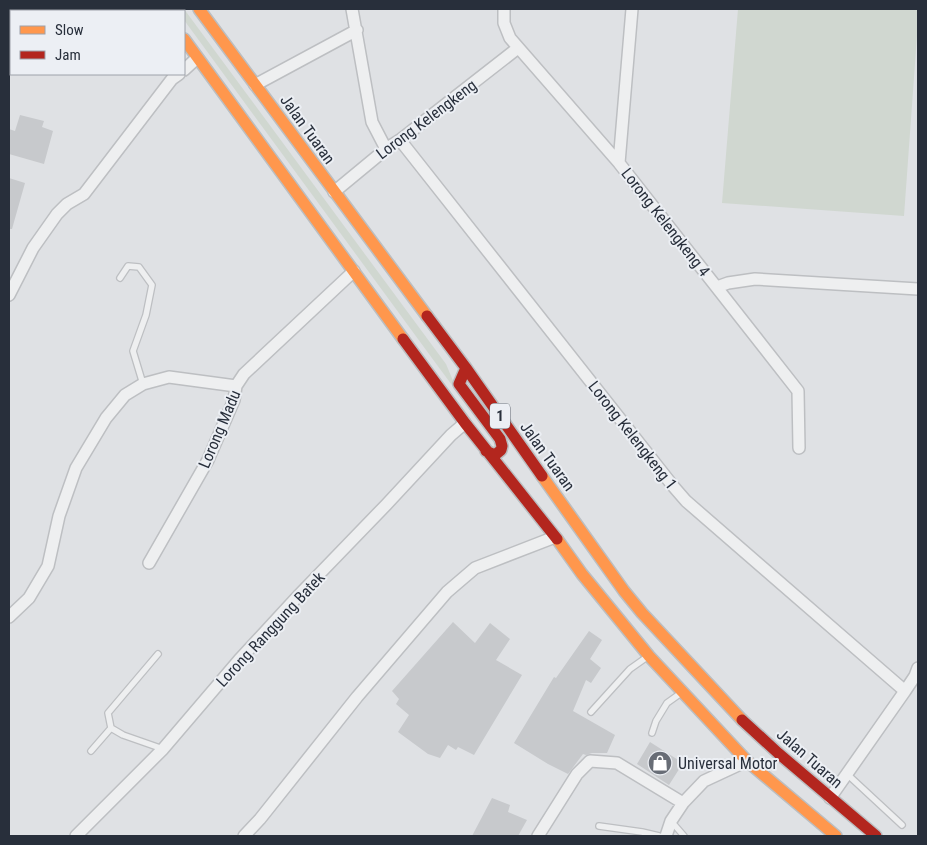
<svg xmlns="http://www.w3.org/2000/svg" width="927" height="845" font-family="'Roboto Condensed',sans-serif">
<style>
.green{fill:#d0d7d0}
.building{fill:#c7c9cc}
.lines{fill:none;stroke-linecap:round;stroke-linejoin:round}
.lane-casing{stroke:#bdbfc2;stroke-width:8}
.street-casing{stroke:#bdbfc2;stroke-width:14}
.slow-casing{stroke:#bbbec1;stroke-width:14}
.jam-casing{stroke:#bbbec1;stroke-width:14}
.lane{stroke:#eeeff0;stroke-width:5.5}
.street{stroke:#eeeff0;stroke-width:11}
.slow{stroke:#ff974d;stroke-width:11}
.jam{stroke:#b3261e;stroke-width:11}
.labels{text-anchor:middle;stroke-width:4;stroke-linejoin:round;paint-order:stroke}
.shield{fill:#eceff4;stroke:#636972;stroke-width:1}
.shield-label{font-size:15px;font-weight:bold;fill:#282f3b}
.street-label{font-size:16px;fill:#282f3b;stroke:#eceff4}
.poi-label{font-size:16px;fill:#282f3b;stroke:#eceff4;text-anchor:start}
</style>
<rect width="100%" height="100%" fill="#dfe1e4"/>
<path class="green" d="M176,9h8l262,355 8,19 38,56 -52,-70 -256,-349v-9h-6z
M738,9h180v13l-14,194 -182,-13z"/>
<path class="building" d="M20,115l24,6 -2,6 11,4 -9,33 -35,-10v-25l6,2z
M9,178l16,5 -13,46h-3z
M453,622l22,21 15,-20 20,16 -14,21 26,15 -48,80 -16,-8 -2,3 -8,-5 -8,13 -12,-4 -30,-22 11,-17 -13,-11 3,-5 -7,-8z
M589,631l13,9 -12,19 11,9 -10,15 -5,-3 -13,31 42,24 -8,18h-15l-6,2 -3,-1 -15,20 -20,-10 -34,-21 40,-66 2,1z
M650,742l33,21 -14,22 -32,-21z
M492,798l18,7 -2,7 19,8 -9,16h-46z"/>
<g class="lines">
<g class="lane-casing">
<path id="lane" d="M120,278l8,-12 11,1 13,18 -6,30 -13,36 10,33
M158,654l-50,59 3,15 12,7 40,14
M591,712l39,-43 17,-12
M652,733l4,-12 11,-18 14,-10
M91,751l20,-23
M847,774l55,51
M671,821l13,15
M599,826l43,6 17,4"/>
</g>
<g class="street-casing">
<path id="street" d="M352,9l20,113 14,27
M504,9v14l6,15 109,125 179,228 1,57
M184,70l13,-12
M255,85l102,-55
M400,140l273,346 13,15 219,190
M619,163l13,-154
M334,192l52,-43 14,-9 118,-92
M717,287l11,-4 27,-4 163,10
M9,295l24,-47 24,-34 10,-10 17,-10 88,-115 7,-5
M149,563l59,-103 26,-60 2,-14 8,-12 110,-103
M9,617l20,-19 19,-32 11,-50 17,-48 30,-50 19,-23 18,-11 26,-7 67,9
M830,798l75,-107 10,-15 3,-8
M76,836l87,-87 76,-89 60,-65 87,-90 65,-70 14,-12
M244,836l16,-17 97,-122 90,-105 28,-24 80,-31
M538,836l39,-62 13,-13 27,2 66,40
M666,836l5,-15 12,-18 21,-22 43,-20"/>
</g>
<g class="slow-casing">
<path id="slow" d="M161,9l2,2
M199,9l228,307
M184,39l219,300
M542,476l82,115 18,22 100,107
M557,539l25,35 67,82 98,105 89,75"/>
</g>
<g class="jam-casing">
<path id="jam" d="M427,316l39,52 76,108
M403,339l62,84 92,116
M466,368l-7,16 41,55 2,7 -1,4 -6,5 -9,-4
M742,720l36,33 98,83"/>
</g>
<use href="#lane" class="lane"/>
<use href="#street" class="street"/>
<use href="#slow" class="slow"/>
<use href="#jam" class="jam"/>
</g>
<defs>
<g id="shop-disc" transform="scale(1.25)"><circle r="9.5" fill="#686d76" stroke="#eceff4"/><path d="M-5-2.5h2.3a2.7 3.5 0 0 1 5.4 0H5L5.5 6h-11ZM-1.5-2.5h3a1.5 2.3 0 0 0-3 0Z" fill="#fff"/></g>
</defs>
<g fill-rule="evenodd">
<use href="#shop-disc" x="660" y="763"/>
</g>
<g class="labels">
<rect class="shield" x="490" y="403.5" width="20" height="25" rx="4"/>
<g class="shield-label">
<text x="500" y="421">1</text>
</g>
<g class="street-label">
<text transform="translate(426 119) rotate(-37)" y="6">Lorong Kelengkeng</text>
<text transform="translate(308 129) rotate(54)" y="6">Jalan Tuaran</text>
<text transform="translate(666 222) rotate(52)" y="6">Lorong Kelengkeng 4</text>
<text transform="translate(219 429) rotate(-67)" y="6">Lorong Madu</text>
<text transform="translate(633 435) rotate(52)" y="6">Lorong Kelengkeng 1</text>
<text transform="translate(548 456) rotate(54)" y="6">Jalan Tuaran</text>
<text transform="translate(270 629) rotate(-47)" y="6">Lorong Ranggung Batek</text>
<text transform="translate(810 758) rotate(41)" y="6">Jalan Tuaran</text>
</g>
<g class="poi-label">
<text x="678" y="769">Universal Motor</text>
</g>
</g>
<rect width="927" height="845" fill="none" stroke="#282f3b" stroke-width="20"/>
<rect x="10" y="10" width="175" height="65" fill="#eceff4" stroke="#9ea2aa"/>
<rect x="20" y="26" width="25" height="8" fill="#ff974d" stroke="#9ea2aa"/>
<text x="55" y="35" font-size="15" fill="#282f3b">Slow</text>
<rect x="20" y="51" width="25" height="8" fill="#b3261e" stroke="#9ea2aa"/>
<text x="55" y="60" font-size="15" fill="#282f3b">Jam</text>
</svg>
